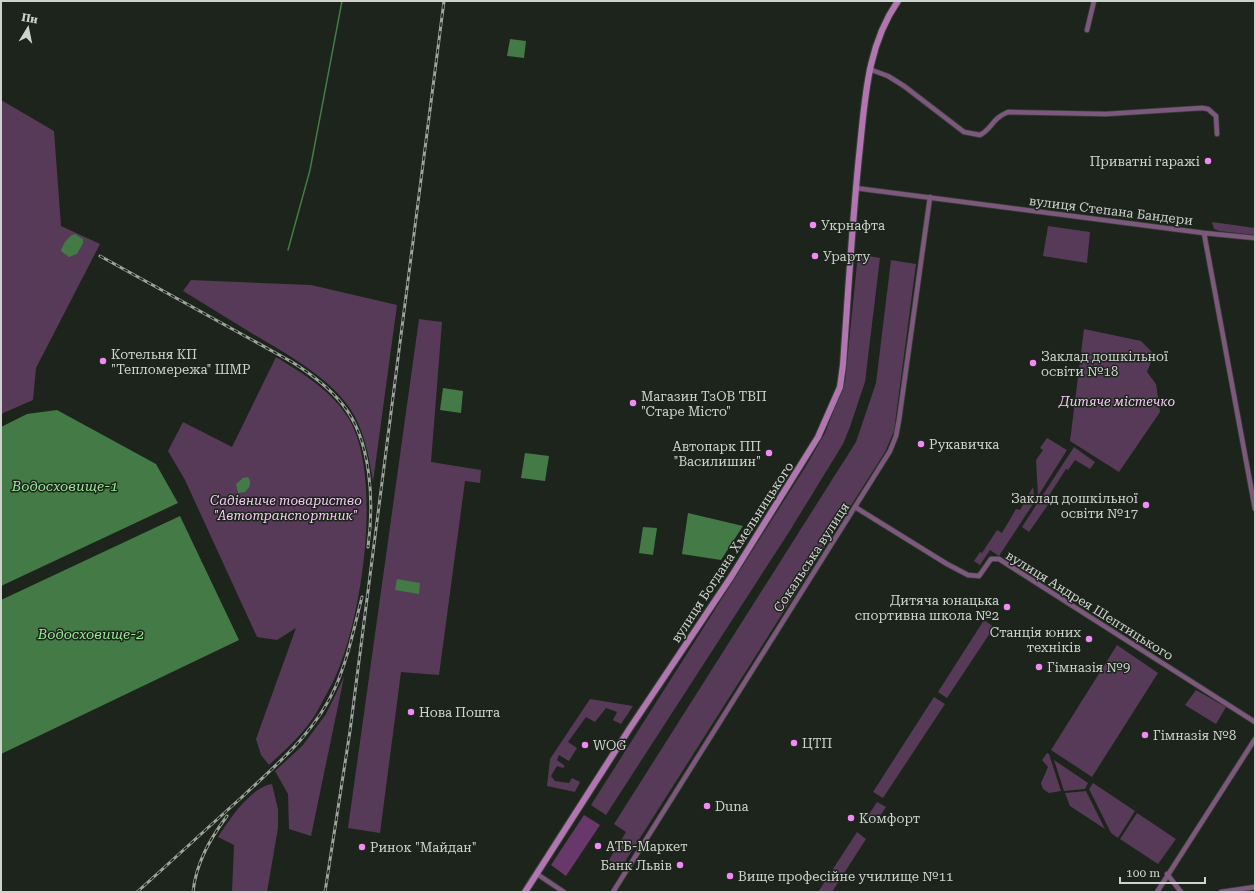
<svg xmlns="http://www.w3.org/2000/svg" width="1256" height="893" font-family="'Roboto Serif',serif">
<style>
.green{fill:#573a58}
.forest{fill:#69386a}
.water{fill:#447a45}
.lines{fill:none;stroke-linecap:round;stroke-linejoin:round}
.stream{stroke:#447a45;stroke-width:1.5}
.street-casing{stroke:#394038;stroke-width:6}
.secondary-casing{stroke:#394038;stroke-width:8}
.street{stroke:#7d587d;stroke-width:4.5}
.secondary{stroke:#b176b2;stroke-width:6}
.rail-casing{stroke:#9da39d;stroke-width:3}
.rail{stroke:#1d241c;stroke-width:1.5;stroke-dasharray:4.5;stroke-linecap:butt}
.poi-dot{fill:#f18af4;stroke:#1d241c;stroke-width:1.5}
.labels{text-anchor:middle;stroke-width:3;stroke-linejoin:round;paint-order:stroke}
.poi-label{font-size:13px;fill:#ced3ce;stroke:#1d241c;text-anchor:start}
.street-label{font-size:13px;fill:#ced3ce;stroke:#1d241c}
.park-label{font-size:13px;font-style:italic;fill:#f7caf7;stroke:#1d241c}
.water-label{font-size:14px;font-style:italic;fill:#9ae79a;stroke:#1d241c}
</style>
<rect width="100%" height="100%" fill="#1d241c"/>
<path class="green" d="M1,100l53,31 7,95 39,18 -64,124 -3,32 -32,14z
M1212,222l43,6v7l-36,-4 -5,-2z
M1048,226l42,6 -3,31 -44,-7z
M858,254l22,4 -15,124 -15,45 -7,17 -54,88 -183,283 -15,-10 215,-339 19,-33 20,-51z
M891,260l25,4 -22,167 -9,21 -264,416 -12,-8 17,-28 -12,-8 242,-382 20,-59z
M191,280l120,5 86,20 -24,177c-3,-20 -7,-41 -15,-59 -17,-40 -70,-68 -105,-89 -24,-15 -47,-29 -70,-43z
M419,319l23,3 -11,140 50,8 -1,13 -15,-2 -26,194 -38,-3 -21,161 -32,-5z
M1084,329l57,12 13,13 -7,18 9,12 4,28 -41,60 -49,-31z
M276,357c28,17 56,34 73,62 33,57 14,189 -10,249 -5,13 -13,27 -20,40 -12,23 -32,40 -50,57l-8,-10 -5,-16 40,-111 -19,12 -20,-3 -72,-157 -17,-29 15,-29 49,25z
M1047,438l20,12 -29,46 -2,-36 7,-10 -3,-2z
M1074,447l21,15 -5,7 -15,-9 -7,10 -2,-1 -18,28 4,2 -23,33 -7,-5z
M1033,487l2,14 -36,55 -9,-6 -10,15 -6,-4 6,-9 2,1 15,-23 5,3 14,-24 4,1z
M984,620l10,7 -47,71 -9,-6z
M1117,645l41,28 -66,104 -41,-27z
M344,677l-33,159 -22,-7 -1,-35 -13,-23 28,-26 23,-31z
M1196,690l30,17 -10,17 -31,-19z
M934,697l11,7 -62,94 -10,-6z
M590,699l43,7 -12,18 -8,-4 4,-8 -11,-4 -11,14 -9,-5 -18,25 9,6 -8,13 -10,-6 -2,5 8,6 -2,2 -6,-2 -6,10 4,5 14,2 3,-5 8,4 -5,10 -28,-6 3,-27z
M1047,753l2,1 12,37 -12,2 -6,-4 -2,-6 7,-16 -6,-7z
M1054,760l34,23 -3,6 -21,2z
M1093,783l42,28 -17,27 -7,-5 -22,-44z
M272,784l6,25v19l-11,64h-35l2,-47 -16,-8c11,-17 33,-50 54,-53z
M1086,791l19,38 -35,-23 -5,-13z
M877,802l9,5 -10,15 -9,-5z
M1137,813l39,26 -18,25 -38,-25z
M857,832l9,7 -34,53h-14z"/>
<path class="forest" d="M584,815l16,10 -34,51 -15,-11z"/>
<path class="water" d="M510,39l16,2 -2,17 -17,-2z
M75,234l8,5v4l-6,11 -8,3 -8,-6c2,-7 7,-15 14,-17z
M443,388l20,3 -2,22 -21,-3z
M57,410l99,54 22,39 -177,83v-159l26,-13z
M525,453l24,3 -4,25 -24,-3z
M248,477c4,6 2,10 -3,15l-7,1 -2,-9 7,-6z
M688,513l55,13 -22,34 -39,-6z
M180,516l59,124 -238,114v-154z
M643,527l14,1 -4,27 -14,-2z
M397,579l23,4 -1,11 -24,-4z"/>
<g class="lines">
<path class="stream" d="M288,250l22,-80 32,-169"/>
<g class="street-casing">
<path id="street" d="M1087,30l7,-29
M869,69l19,7 16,10 60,46 16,3c13,-7 11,-16 28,-23l98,2 96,-6 6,1 8,7 1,18
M855,188l349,45 51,276
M1204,233l51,5
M855,507l92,57 21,11 11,1 12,-17h8l256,163
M537,874l27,18
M1167,874l14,18
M613,892l277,-441 6,-15 3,-16 31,-223
M1157,892l98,-153
M1221,892l34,-5"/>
</g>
<g class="secondary-casing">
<path id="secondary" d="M525,892l105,-164 101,-151 87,-140 22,-50 3,-22c5,-70 9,-140 16,-209 6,-54 7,-109 39,-155"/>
</g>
<use href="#street" class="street"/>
<use href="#secondary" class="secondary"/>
<g class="rail-casing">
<path id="rail" d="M100,256l192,106c19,12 37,25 51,43 29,36 31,99 25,142
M137,892c35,-31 69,-63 104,-94 36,-34 73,-64 94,-110 13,-29 19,-60 27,-91
M193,892c3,-29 17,-53 34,-76
M325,892l25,-161 94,-730"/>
</g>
<use href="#rail" class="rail"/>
</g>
<g class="poi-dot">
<circle cx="1208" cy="161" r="4"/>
<circle cx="813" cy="225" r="4"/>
<circle cx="815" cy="256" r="4"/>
<circle cx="103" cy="361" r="4"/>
<circle cx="1033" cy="363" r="4"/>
<circle cx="633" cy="403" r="4"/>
<circle cx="921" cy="444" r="4"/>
<circle cx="769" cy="453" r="4"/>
<circle cx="1146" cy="505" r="4"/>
<circle cx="1007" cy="607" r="4"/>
<circle cx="1089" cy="639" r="4"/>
<circle cx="1039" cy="667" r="4"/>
<circle cx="411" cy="712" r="4"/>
<circle cx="1145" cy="735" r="4"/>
<circle cx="794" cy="743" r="4"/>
<circle cx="585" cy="745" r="4"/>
<circle cx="707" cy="806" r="4"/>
<circle cx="851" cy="818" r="4"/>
<circle cx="598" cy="846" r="4"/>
<circle cx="362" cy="847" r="4"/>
<circle cx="680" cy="865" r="4"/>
<circle cx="730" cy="876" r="4"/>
</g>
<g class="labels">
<g class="poi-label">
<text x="1200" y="166" text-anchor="end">Приватні гаражі</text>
<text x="821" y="230">Укрнафта</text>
<text x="823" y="261">Урарту</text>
<text x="111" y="359">Котельня КП<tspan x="111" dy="15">"Тепломережа" ШМР</tspan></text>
<text x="1041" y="361">Заклад дошкільної<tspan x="1041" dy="15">освіти №18</tspan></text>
<text x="641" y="401">Магазин ТзОВ ТВП<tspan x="641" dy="15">"Старе Місто"</tspan></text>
<text x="929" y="449">Рукавичка</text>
<text x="761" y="451" text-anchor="end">Автопарк ПП<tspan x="761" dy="15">"Василишин"</tspan></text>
<text x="1138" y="503" text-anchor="end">Заклад дошкільної<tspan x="1138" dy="15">освіти №17</tspan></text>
<text x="999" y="605" text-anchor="end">Дитяча юнацька<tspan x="999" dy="15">спортивна школа №2</tspan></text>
<text x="1081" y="637" text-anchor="end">Станція юних<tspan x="1081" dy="15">техніків</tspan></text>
<text x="1047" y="672">Гімназія №9</text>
<text x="419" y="717">Нова Пошта</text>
<text x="1153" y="740">Гімназія №8</text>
<text x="802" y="748">ЦТП</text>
<text x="593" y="750">WOG</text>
<text x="715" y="811">Duna</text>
<text x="859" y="823">Комфорт</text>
<text x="606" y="851">АТБ-Маркет</text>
<text x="370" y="852">Ринок "Майдан"</text>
<text x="672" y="870" text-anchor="end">Банк Львів</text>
<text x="738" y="881">Вище професійне училище №11</text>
</g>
<g class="street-label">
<text transform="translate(1111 210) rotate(7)" y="5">вулиця Степана Бандери</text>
<text transform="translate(732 552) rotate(-57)" y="5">вулиця Богдана Хмельницького</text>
<text transform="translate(811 557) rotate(-57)" y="5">Сокальська вулиця</text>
<text transform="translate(1090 605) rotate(32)" y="5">вулиця Андрея Шептицького</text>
</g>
<g class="park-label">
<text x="1117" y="406">Дитяче містечко</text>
<text x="286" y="505">Садівниче товариство<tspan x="286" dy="15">"Автотранспортник"</tspan></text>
</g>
<g class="water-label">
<text x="65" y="491">Водосховище-1</text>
<text x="91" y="639">Водосховище-2</text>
</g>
</g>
<rect width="1256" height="893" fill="none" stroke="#ced3ce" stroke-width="4"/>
<g transform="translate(28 28) rotate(10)" stroke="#1d241c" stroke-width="3" paint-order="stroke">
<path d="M0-3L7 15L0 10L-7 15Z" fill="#ced3ce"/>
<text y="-6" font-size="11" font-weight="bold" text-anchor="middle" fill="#ced3ce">Пн</text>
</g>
<path d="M1120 877v6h85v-6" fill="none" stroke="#ced3ce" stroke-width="2"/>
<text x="1126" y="877" font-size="12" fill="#ced3ce" stroke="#1d241c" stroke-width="3" paint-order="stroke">100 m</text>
</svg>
